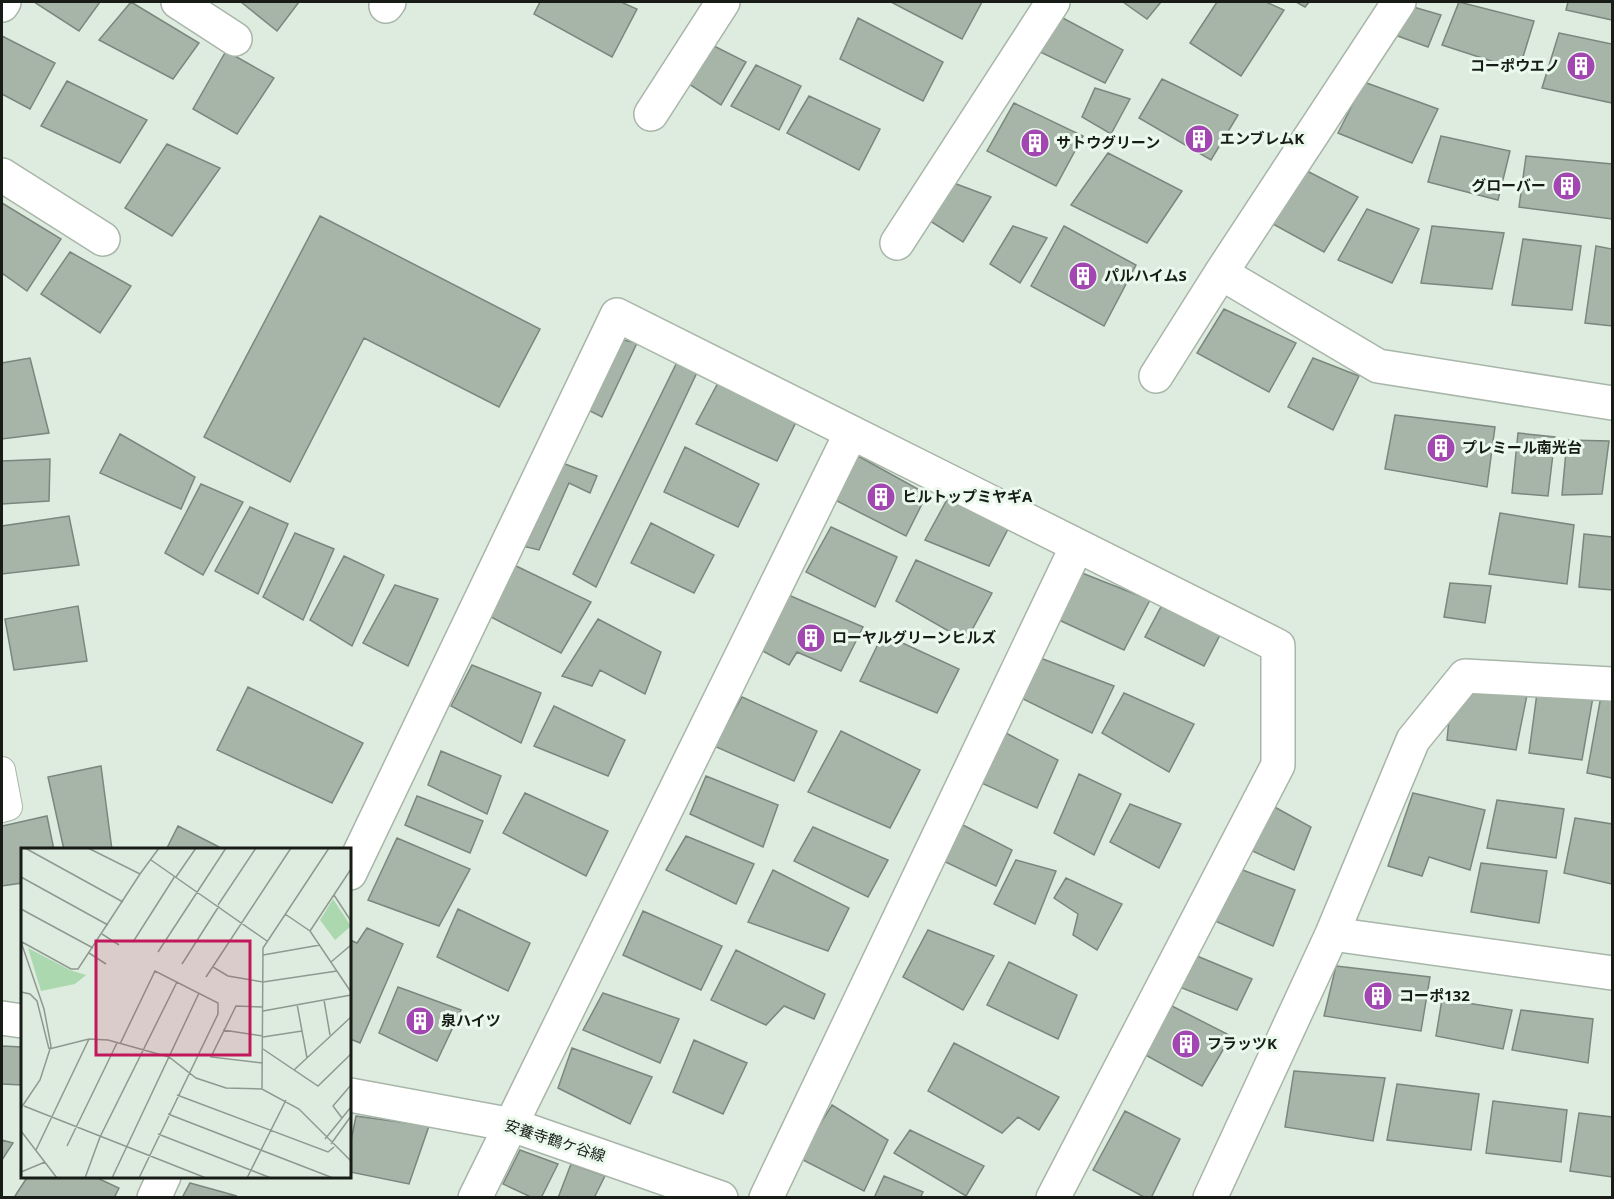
<svg xmlns="http://www.w3.org/2000/svg" width="1614" height="1199" font-family="'Open Sans','Noto Sans JP',sans-serif">
<style>
.building{fill:#a7b4a8;stroke:#7b877c;stroke-width:1.5}
.lines{fill:none;stroke-linecap:round;stroke-linejoin:round}
.service-casing{stroke:#a8b5a9;stroke-width:28}
.minor-casing{stroke:#a8b5a9;stroke-width:36}
.service{stroke:#fff;stroke-width:26}
.minor{stroke:#fff;stroke-width:33}
.labels{text-anchor:middle;stroke-width:6;stroke-linejoin:round;paint-order:stroke}
.poi-label{font-size:15px;font-weight:bold;fill:#171c17;stroke:#ebf9ec;text-anchor:start}
.street-label{font-size:15px;fill:#171c17;stroke:#ebf9ec}
.inset-road{fill:none;stroke:#8e998f;stroke-width:1.5}
.view{fill:#c2185b;fill-opacity:0.15;stroke:#c2185b;stroke-width:3}
.inset-edge{fill:none;stroke:#171c17;stroke-width:3}
</style>
<rect width="100%" height="100%" fill="#deecdf"/>
<path class="building" d="M34,2h66l-21,29z
M131,2l68,41 -26,36 -74,-39z
M241,2h58l-22,29z
M540,2h81l16,7 -25,48 -78,-43z
M891,2h91l-20,37z
M1123,2h38l-14,17z
M1217,2h49l18,8 -43,66 -51,-33z
M1296,2h13l-4,5z
M1459,2l75,19 -15,49 -77,-25z
M1568,2h44v18l-46,-10z
M1410,6l31,9 -13,32 -33,-12z
M1059,16l64,34 -18,33 -69,-33z
M858,18l85,44 -20,39 -83,-42z
M1559,33l53,11v59l-70,-15z
M2,36l53,27 -25,46 -28,-15z
M708,43l38,19 -25,43 -38,-25z
M226,51l48,27 -37,56 -44,-25z
M756,65l45,21 -22,44 -48,-24z
M1162,79l76,36 -27,45 -72,-42z
M67,81l80,39 -27,43 -79,-37z
M1364,82l74,27 -26,54 -74,-30z
M1095,88l35,11 -19,35 -29,-17z
M809,96l71,33 -21,41 -72,-37z
M1014,103l69,33 -27,50 -69,-35z
M1441,136l69,15 -12,49 -70,-18z
M167,144l53,24 -48,68 -47,-28z
M1108,153l74,38 -35,52 -76,-38z
M1526,156l86,8v55l-93,-12z
M1307,171l51,26 -34,55 -53,-29z
M951,182l40,15 -28,45 -36,-23z
M2,203l59,36 -34,52 -25,-18z
M1367,209l52,20 -27,54 -54,-23z
M320,216l220,113 -41,78 -135,-69 -74,144 -86,-45z
M1013,226l34,12 -27,45 -30,-19z
M1064,226l72,39 -32,61 -73,-40z
M1432,226l72,7 -12,56 -71,-6z
M1523,239l58,7 -9,64 -60,-5z
M1596,246l16,3v77l-27,-3z
M70,252l61,34 -31,47 -59,-39z
M1224,309l72,34 -27,49 -72,-39z
M614,338l23,5 -35,74 -20,-10z
M680,356l20,10 -104,221 -23,-13z
M30,358l19,75 -47,6v-76z
M1313,358l46,18 -26,54 -45,-23z
M718,383l79,37 -20,41 -81,-37z
M1395,415l100,12 -8,60 -102,-18z
M1518,433l37,4 -7,59 -36,-3z
M120,434l75,43 -14,32 -81,-36z
M1567,440l42,1 -7,53 -40,1z
M685,447l74,37 -21,43 -74,-35z
M858,456l69,38 -21,42 -71,-36z
M50,459l-1,42 -47,3v-43z
M557,461l40,15 -7,17 -21,-10 -30,67 -21,-5z
M201,484l42,18 -40,73 -38,-22z
M949,496l59,33 -19,37 -64,-26z
M250,507l38,17 -30,70 -43,-23z
M1500,513l74,12 -7,59 -78,-10z
M69,516l10,49 -77,9v-48z
M651,523l63,32 -20,38 -63,-30z
M831,527l66,30 -22,50 -69,-35z
M295,533l39,16 -31,71 -40,-23z
M1584,534l28,3v53l-33,-3z
M344,556l40,19 -32,71 -42,-26z
M916,560l76,33 -26,48 -70,-40z
M514,565l77,37 -30,51 -72,-37z
M1077,571l73,29 -26,50 -65,-30z
M1450,583l41,3 -6,37 -41,-6z
M395,585l43,14 -30,67 -45,-23z
M786,594l77,33 -22,44 -44,-19 -8,13 -30,-16z
M1163,603l59,28 -18,35 -59,-29z
M78,606l9,55 -73,9 -9,-51z
M598,619l63,33 -16,42 -45,-24 -8,16 -30,-10z
M883,634l76,35 -22,44 -77,-32z
M1035,656l79,30 -22,47 -75,-37z
M472,665l69,28 -20,50 -70,-37z
M248,687l115,56 -31,60 -115,-53z
M1124,693l70,31 -25,48 -67,-39z
M1468,693l59,2 -11,55 -69,-10 2,-21z
M1537,693l56,4 -11,63 -53,-7z
M1601,696l11,1v81l-25,-5z
M742,697l75,34 -23,50 -80,-35z
M554,706l71,34 -17,36 -74,-30z
M841,731l79,39 -30,58 -82,-36z
M1002,731l56,29 -21,48 -60,-27z
M441,751l60,25 -14,38 -59,-29z
M101,766l11,84h-48l-16,-73z
M1079,774l42,20 -27,61 -40,-22z
M706,776l72,29 -15,42 -73,-33z
M525,793l83,38 -22,45 -83,-43z
M1413,793l72,17 -15,60 -41,-13 -7,19 -34,-10z
M417,796l66,25 -13,32 -65,-28z
M1497,800l67,9 -8,49 -69,-10z
M1130,804l51,20 -22,44 -49,-26z
M1271,805l40,22 -17,43 -46,-21z
M47,816l7,34h-32v33l-20,3v-60z
M1575,818l37,6v60l-48,-11z
M959,823l53,27 -16,36 -59,-28z
M178,826l47,24h-59z
M813,827l75,33 -20,37 -74,-36z
M686,836l68,28 -18,40 -70,-34z
M397,838l73,31 -31,57 -71,-26z
M1016,860l40,11 -21,53 -41,-20z
M1481,863l66,8 -8,52 -68,-11z
M1235,867l60,23 -22,56 -65,-28z
M773,870l76,38 -21,43 -80,-29z
M1066,878l56,26 -25,46 -24,-15 5,-21 -24,-16z
M458,909l72,34 -22,48 -71,-34z
M643,911l79,35 -21,44 -78,-35z
M367,928l36,16 -43,99 -10,-4v-99l7,3z
M928,930l66,26 -31,54 -60,-33z
M736,950l89,44 -11,25 -30,-13 -18,19 -55,-25z
M1197,956l55,23 -15,31 -60,-24z
M1009,962l68,33 -19,44 -71,-34z
M1336,966l94,11 -9,54 -97,-15z
M398,987l63,23 -24,51 -58,-28z
M603,993l76,26 -19,44 -77,-33z
M1442,999l70,11 -9,39 -67,-13z
M1168,1004l63,32 -29,50 -62,-34z
M1521,1010l72,9 -5,44 -76,-13z
M694,1040l53,23 -24,51 -50,-22z
M954,1043l105,54 -20,33 -21,-13 -16,16 -74,-42z
M2,1046l20,1v38l-20,-1z
M572,1048l80,29 -22,47 -72,-36z
M1294,1071l91,7 -12,63 -88,-14z
M1397,1084l82,10 -8,56 -84,-10z
M1493,1101l74,9 -6,52 -75,-9z
M832,1105l56,35 -24,51 -65,-33z
M1125,1111l55,28 -29,59h-5l-53,-28z
M1579,1113l33,4v60l-42,-6z
M356,1116l73,10 -20,58 -59,-12v-26z
M910,1130l74,36 -18,30 -72,-43z
M2,1140l11,3 -11,17z
M520,1150l38,14 -17,34h-8l-30,-14z
M571,1164l34,12 -11,22h-36z
M28,1176h65l26,12 -5,10h-95l-4,-2z
M884,1176l39,16 -3,6h-46z
M190,1183l47,13 -55,2z"/>
<g class="lines">
<g class="service-casing">
<path id="service" d="M2,770l7,37 -7,2"/>
</g>
<g class="minor-casing">
<path id="minor" d="M178,2l57,37
M2,5l2,-3
M386,6l3,-4
M651,114l72,-112
M2,175l101,64
M897,243l156,-241
M1221,273l157,93 234,37
M1156,376l65,-103 178,-271
M350,873l267,-558 661,331v119l-225,433
M1332,934l280,39
M2,1018l20,3
M350,1095l162,30 209,73
M154,1198l10,-22
M475,1198l376,-765
M766,1198l311,-652
M1210,1198l122,-264 81,-194 52,-64 147,8"/>
</g>
<use href="#service" class="service"/>
<use href="#minor" class="minor"/>
</g>
<defs>
<g id="building-disc" transform="scale(1.5)"><circle r="9.5" fill="#a247b1" stroke="#ebf9ec"/><path d="M-4-6H4V6H1V3H-1V6H-4ZM-2.5-4.3h1.7v1.8h-1.7ZM.8-4.3h1.7v1.8H.8ZM-2.5-1h1.7V.8h-1.7ZM.8-1h1.7V.8H.8Z" fill="#fff"/></g>
</defs>
<g fill-rule="evenodd">
<use href="#building-disc" x="1581" y="66"/>
<use href="#building-disc" x="1199" y="139"/>
<use href="#building-disc" x="1035" y="143"/>
<use href="#building-disc" x="1567" y="186"/>
<use href="#building-disc" x="1083" y="276"/>
<use href="#building-disc" x="1441" y="448"/>
<use href="#building-disc" x="881" y="497"/>
<use href="#building-disc" x="811" y="638"/>
<use href="#building-disc" x="1378" y="996"/>
<use href="#building-disc" x="420" y="1021"/>
<use href="#building-disc" x="1186" y="1044"/>
</g>
<g class="labels">
<g class="poi-label">
<text x="1560" y="71" text-anchor="end">コーポウエノ</text>
<text x="1220" y="144">エンブレムK</text>
<text x="1056" y="148">サトウグリーン</text>
<text x="1546" y="191" text-anchor="end">グローバー</text>
<text x="1104" y="281">パルハイムS</text>
<text x="1462" y="453">プレミール南光台</text>
<text x="902" y="502">ヒルトップミヤギA</text>
<text x="832" y="643">ローヤルグリーンヒルズ</text>
<text x="1399" y="1001">コーポ132</text>
<text x="441" y="1026">泉ハイツ</text>
<text x="1207" y="1049">フラッツK</text>
</g>
<g class="street-label">
<text transform="translate(555 1141) rotate(18)" y="5">安養寺鶴ケ谷線</text>
</g>
</g>
<g transform="translate(21 848)">
<rect width="330" height="330" fill="#deecdf"/>
<path d="M312,51l18,27 -16,14 -15,-20zM7,100l42,22 16,5 -11,9 -34,7z" fill="#abd8ae"/>
<path class="inset-road" d="M4,0l98,54M67,0l52,26 19,-26M130,12l116,81M0,29l87,48M155,29l20,-29M313,47l17,26M197,57l38,-57M0,61l72,39M264,66l25,17 41,61M289,83l41,-62M81,86l17,11M0,94l23,67 7,37 -11,34 -19,28M1,94l49,27h7l62,-95M112,94l42,-66M137,104l68,-104M68,105l17,11M242,107l57,-10M310,114l20,-17M161,116l37,-58M192,119l15,9 35,6 74,-11M185,129l85,-129M0,144l9,2 7,7 12,48M303,152l6,35M276,156l10,54M242,163l88,-16M202,182l40,6M242,189l39,-6M99,196l35,-73 63,32v11l-79,164M28,201l40,-10 19,1 61,17 27,21 30,10 36,1 37,20 52,52M242,201l55,37 33,-32M241,215l-51,-6 25,-51 27,1M273,222l57,-53M241,241l1,-141 66,-100M156,247l151,57 6,-5M3,258l182,72M147,266l165,64M321,270l-9,-12 18,-21M0,283l36,47M137,286l113,44M304,291l26,-32M310,296l20,-28M46,298l50,-103M15,302l53,-111M0,324l24,-10M64,330l15,-41 77,-155M91,330l87,-185M226,330l39,-78"/>
<path class="view" d="M75,93h154v114h-154z"/>
<rect width="330" height="330" class="inset-edge"/>
</g>
<rect width="1614" height="1199" fill="none" stroke="#171c17" stroke-width="6"/>
</svg>
